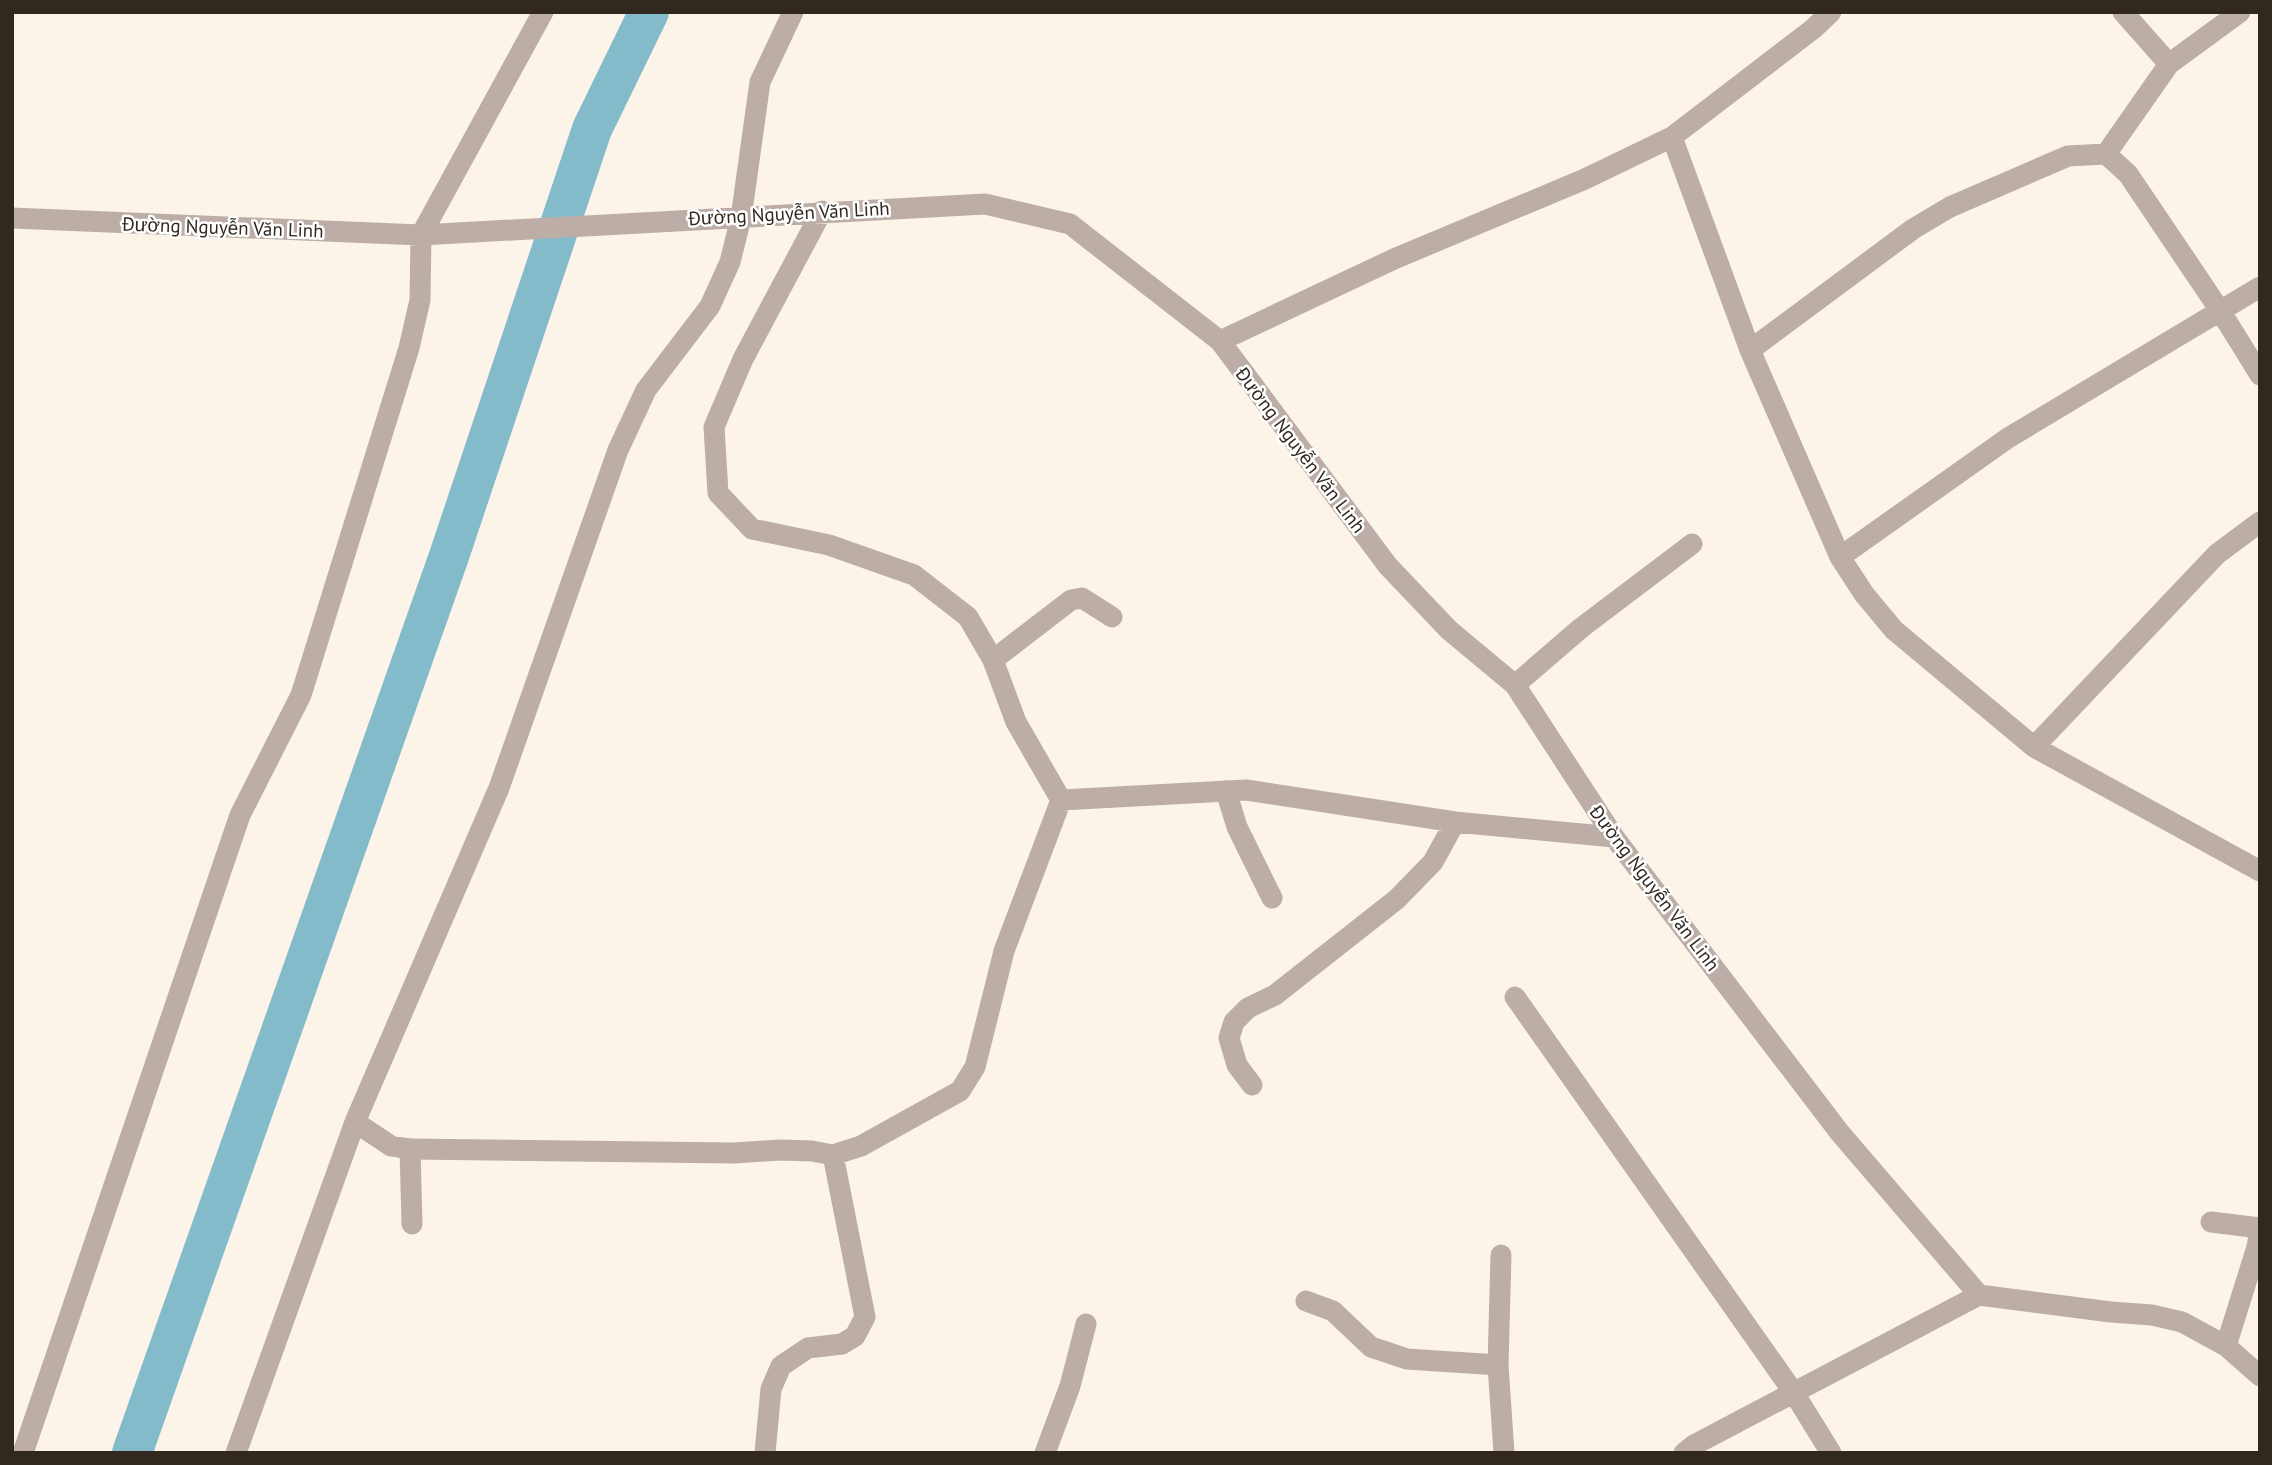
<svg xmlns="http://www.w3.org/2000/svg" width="2272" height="1465" font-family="'PT Sans',sans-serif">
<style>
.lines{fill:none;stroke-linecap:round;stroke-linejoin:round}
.canal{stroke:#83bbca;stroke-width:40}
.lane{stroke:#bcaea7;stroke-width:21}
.street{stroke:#bcaea7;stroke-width:21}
.labels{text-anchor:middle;stroke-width:5;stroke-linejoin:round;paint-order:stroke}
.street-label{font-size:19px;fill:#31291f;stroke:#fff}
</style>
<rect width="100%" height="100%" fill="#fcf4e9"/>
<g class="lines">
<path class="canal" d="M132,1453l317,-897 143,-427 57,-117"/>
<path class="lane" d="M2123,12l46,52
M993,660l78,-60 11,-2 30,19
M1515,685l66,-57 111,-84
M1226,791l11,36 35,71
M410,1149l2,75
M2211,1222l49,6
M1306,1301l27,10 38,36 36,12 91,6
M1045,1453l25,-67 16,-62"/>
<path class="street" d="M1672,137l78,213 90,207 24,37 30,36 140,117 226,124
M2106,154l63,-90 71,-52
M12,218l409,17 564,-31 85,20 150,117 168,225 61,64 66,55 99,152 226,296 139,162 132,17 41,3 30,7 44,24 34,30
M1220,341l174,-82 191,-80 87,-42 141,-108 18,-17
M1750,350l163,-121 37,-22 118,-51 38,-2 22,20 93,138 39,63
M1840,557l168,-119 252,-151
M2034,747l183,-193 43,-32
M1061,800l185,-10 209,32 159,15
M1515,997l279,396 37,60
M1252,1085l-15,-20 -8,-27 5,-16 14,-14 27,-13 122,-96 36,-37 22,-40
M355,1122l36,24 19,3 324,4 47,-3 31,1 21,4 28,-9 99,-55 15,-24 29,-116 57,-151 -45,-78 -23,-62 -25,-43 -54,-42 -85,-30 -77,-16 -34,-36 -4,-66 29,-68 79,-148
M1501,1255l-3,110 6,88
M2226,1346l31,-99 3,-18
M23,1453l217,-638 61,-120 108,-347 11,-48 1,-65 122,-223
M236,1453l119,-331 144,-334 119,-338 28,-60 64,-84 20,-44 11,-44 19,-136 33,-70
M765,1453l6,-64 10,-23 27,-18 34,-4 13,-8 10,-19 -32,-162
M1684,1453l10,-8 285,-150"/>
</g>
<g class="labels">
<g class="street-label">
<text transform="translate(789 213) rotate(-3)" y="7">Đường Nguyễn Văn Linh</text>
<text transform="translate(223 227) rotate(2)" y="7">Đường Nguyễn Văn Linh</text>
<text transform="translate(1301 450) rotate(53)" y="7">Đường Nguyễn Văn Linh</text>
<text transform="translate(1655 888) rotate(53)" y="7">Đường Nguyễn Văn Linh</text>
</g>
</g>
<rect width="2272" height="1465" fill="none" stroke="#31291f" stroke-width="28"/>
</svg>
